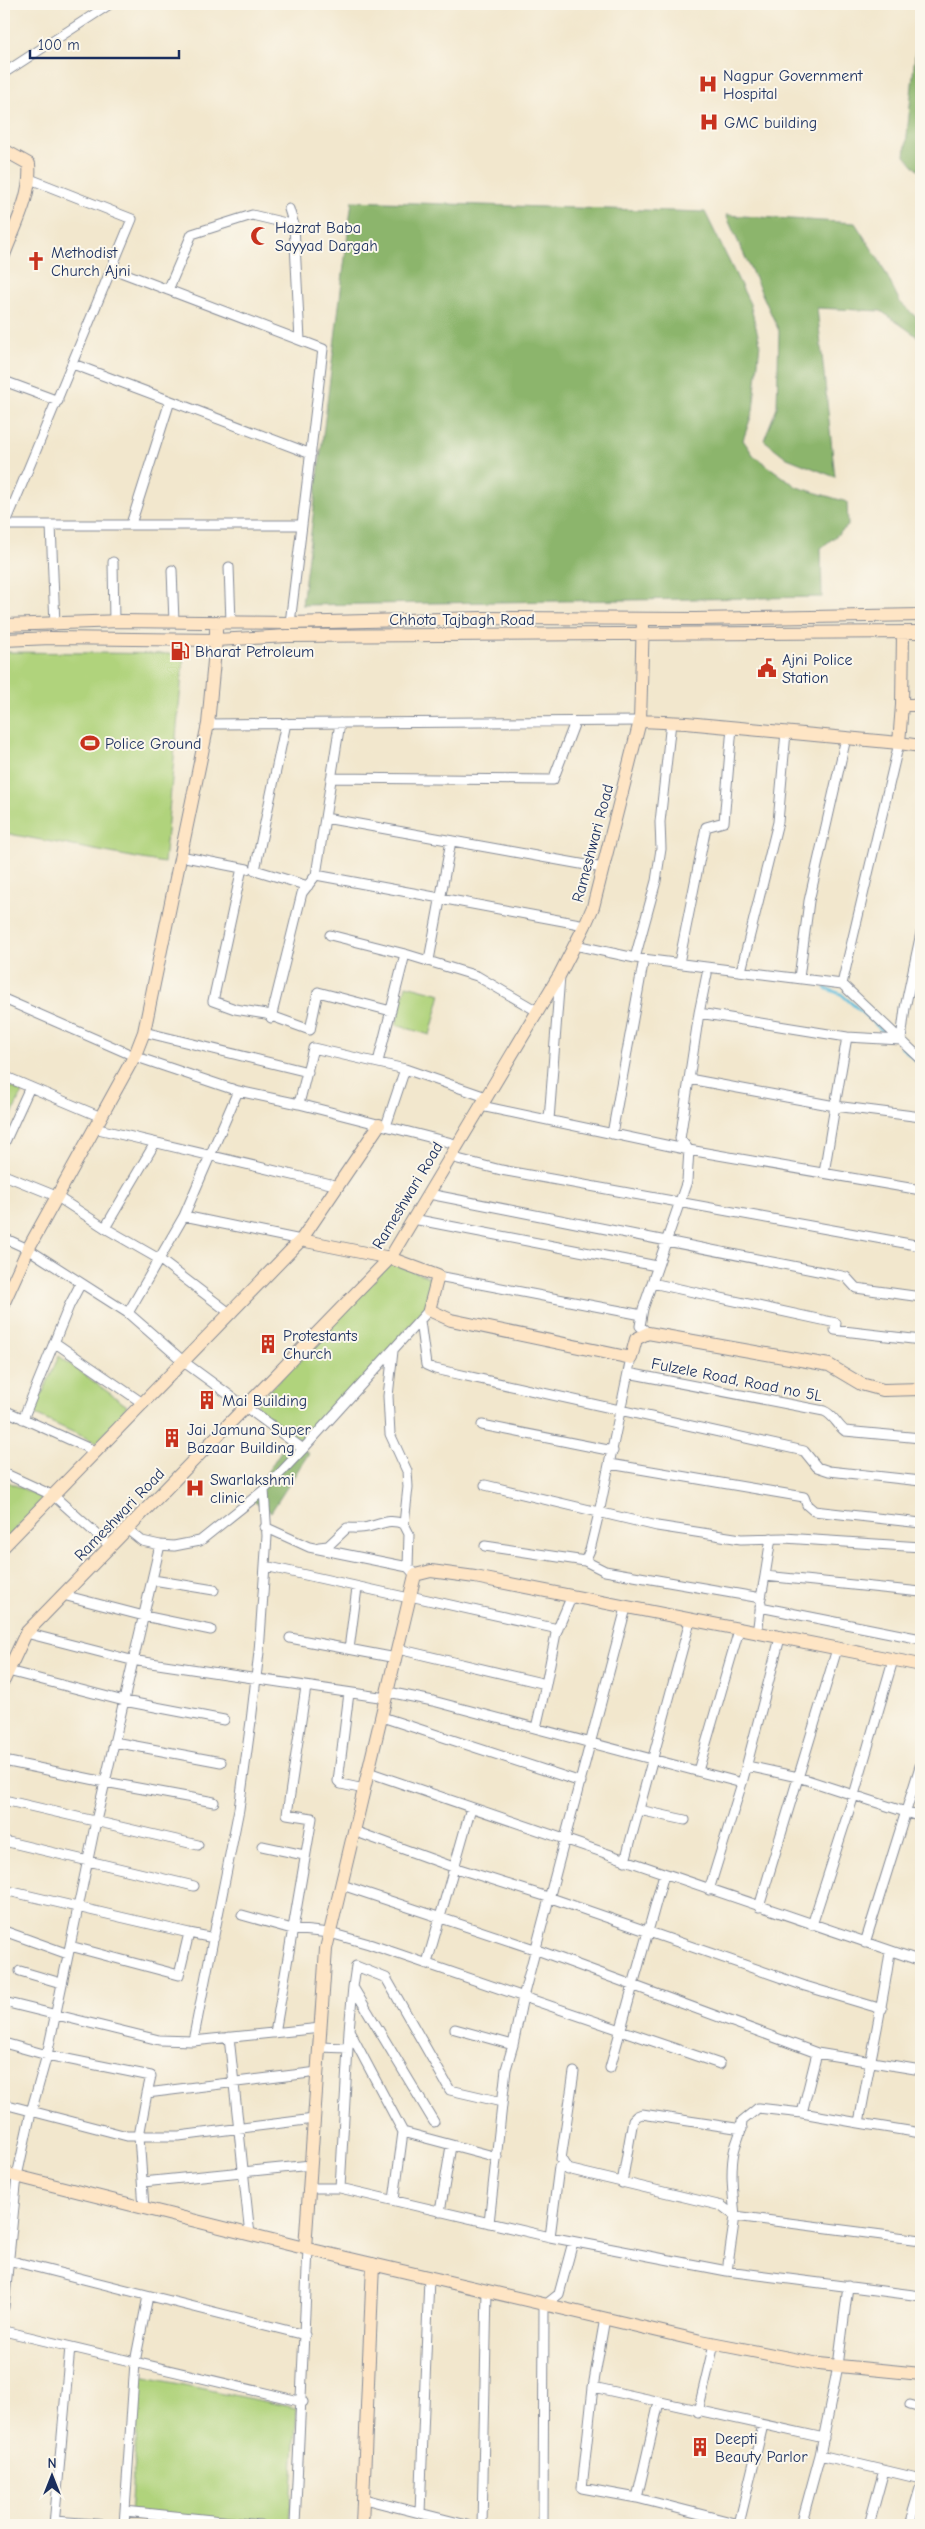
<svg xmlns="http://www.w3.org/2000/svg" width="925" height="2529" font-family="'Comic Neue',sans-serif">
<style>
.green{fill:#b0d37c;stroke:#66816d}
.forest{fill:#8cb56c;stroke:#547265}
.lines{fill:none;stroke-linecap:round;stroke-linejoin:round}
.stream{stroke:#5fbddd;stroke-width:3}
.street-casing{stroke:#868b96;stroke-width:11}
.secondary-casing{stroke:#868b96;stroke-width:14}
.street{stroke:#fff;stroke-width:9}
.secondary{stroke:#fee5c5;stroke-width:12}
.labels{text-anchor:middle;stroke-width:4;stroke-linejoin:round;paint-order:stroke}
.poi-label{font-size:16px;fill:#1b2f5e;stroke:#fbf7ec;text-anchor:start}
.street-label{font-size:16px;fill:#1b2f5e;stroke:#fbf7ec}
</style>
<rect width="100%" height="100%" fill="#fbf7ec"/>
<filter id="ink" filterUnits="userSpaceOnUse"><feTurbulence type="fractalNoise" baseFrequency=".02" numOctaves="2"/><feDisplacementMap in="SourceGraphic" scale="10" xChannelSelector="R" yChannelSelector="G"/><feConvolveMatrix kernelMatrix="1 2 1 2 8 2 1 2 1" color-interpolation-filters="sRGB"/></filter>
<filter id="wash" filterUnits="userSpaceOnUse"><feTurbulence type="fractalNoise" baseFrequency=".0096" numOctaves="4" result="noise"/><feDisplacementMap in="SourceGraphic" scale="20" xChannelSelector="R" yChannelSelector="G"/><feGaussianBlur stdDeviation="1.12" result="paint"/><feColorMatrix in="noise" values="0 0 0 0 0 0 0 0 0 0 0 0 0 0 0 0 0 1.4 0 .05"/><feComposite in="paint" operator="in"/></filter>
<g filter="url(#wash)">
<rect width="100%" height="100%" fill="#f2e7cd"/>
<path class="green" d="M4,652l180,2 -20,209 -160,-30z
M406,985l35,9 -11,41 -34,-10z
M4,1084l18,8 -18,40z
M391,1263l43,16 -9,30 -121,134 -48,-38z
M59,1356l68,50 -30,37 -64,-29z
M4,1480l41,19 -41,42z
M140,2376l157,32 -7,117 -160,-10z"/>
<path class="forest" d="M920,4h1v169l-16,-17z
M352,201l353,11 45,92 10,39 -7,68 -10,29 11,16 43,31 50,15 1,24 -27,22 1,49 -520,8z
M726,215l129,8 24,37 21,42 21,20v17l-40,-28 -64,-3 18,169 -48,-19 -23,-18 13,-33 2,-76z
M288,1440l21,13 -38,59 -21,-13z"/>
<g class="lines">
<path class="stream" d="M825,988l16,6 43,38
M901,1047l20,18"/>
</g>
</g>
<g filter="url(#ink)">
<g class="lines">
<g class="street-casing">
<path id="street" d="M4,73l106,-69
M30,179l102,40 -127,306h297l21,-176 -210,-80
M289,209l5,16 6,115
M168,290l24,-56 60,-19 42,10
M73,364l238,90
M4,381l54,20
M131,524l39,-123
M51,525l4,100
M113,562l1,60
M229,567l2,55
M172,570l2,52
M290,623l12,-98
M286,723l-31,147 53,16
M208,724l432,-3
M331,778l222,2 22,-58
M325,818l278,50
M180,856l67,13
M242,868l-29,133 22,8 31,5 44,16 8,-38 73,19
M316,875l269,50
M330,935l75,19
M575,945l60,13 207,26 57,-241
M635,958l21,-77 5,-32 -1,-27 11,-100
M429,960l22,-119
M679,963l27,-136 18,-5 8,-95
M741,971l37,-149 8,-90
M799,978l10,-77 37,-163
M842,984l79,75
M4,999l130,57 104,35 61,13 157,40
M699,1013l8,-39
M271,1018l31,-125 14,-18 24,-152
M144,1032l164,40
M847,1037l54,3 4,-32 16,-75
M378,1062l27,-108 72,22 60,35
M4,1076l97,41
M689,1079l146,27 -11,67
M299,1104l14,-56 92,21 81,28
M481,1106l208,44 232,40
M549,1120l11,-144
M386,1126l19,-57
M94,1128l245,58
M612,1134l31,-170
M4,1144l26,-57
M450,1157l51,13 420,76
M4,1175l52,21 49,32 54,31 72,55
M429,1194l404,80 13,3 10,11 65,9
M184,1216l54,-125
M413,1219l244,47
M105,1228l50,-85
M4,1238l24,11 100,64 56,-97 117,24
M438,1276l204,39
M652,1283l184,40 -1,7 86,10
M128,1313l56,49 119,87 126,-139
M420,1321l6,44 9,4 369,82 13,16 12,4 92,10
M648,1333l-8,-7 3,-17 44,-128 2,-31 -9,-11 19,-126 148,24 -12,69 86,11
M54,1342l90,62
M393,1351l-5,45 2,38 17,37 1,16 -4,37 5,10 -1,33 7,8
M628,1373l196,38c10,4 13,14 21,20l76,7
M4,1410l93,42
M23,1419l46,-113 12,-23
M482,1425l131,26
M610,1464l194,33 3,8 7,6 107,12
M4,1473l50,23 56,50
M485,1485l172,41 84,13 43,-1 137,9
M264,1490l3,46 -8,116 -8,69 -12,88 -46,232 128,-13
M265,1527l44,20 99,20
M127,1529l15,12 18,4 14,1 26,-5 64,-51 39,-41
M485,1546l100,15 5,-11 9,-37 32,-155
M319,1547l9,-1 19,-18c7,0 14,1 21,-1 15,-3 20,-9 36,-3
M585,1561l20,10 156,27 4,-22 156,16
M265,1566l144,32
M765,1576l6,-38
M153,1580l61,10
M63,1595l81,21 67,14
M410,1596l148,33
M760,1607l161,32
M26,1633l105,27 255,38
M757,1634l4,-31
M290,1638l106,20
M349,1649l8,-61
M398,1649l148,35 10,-51 15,-35
M8,1671l116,30 100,19
M388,1692l45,9 309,82
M349,1693l-11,88 3,3 23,5
M382,1717l199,65
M536,1728l10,-44
M114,1742l107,20
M4,1761l101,21 109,20
M747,1766l51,11 123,40
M698,1771l41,-141
M368,1772l553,189
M4,1800l194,45
M639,1810l46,10
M354,1831l99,36 98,31 254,88 77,23
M4,1841l190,45
M262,1846l42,9
M625,1861l65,-240
M342,1885l195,65 280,103 104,17
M4,1890l185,43
M709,1890l33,-107 38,-145
M759,1907l78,-258
M242,1915l50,14 38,4 39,11 351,120
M812,1925l42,-130 39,-135
M4,1931l64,23
M865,1943l56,-180
M70,1946l26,-125 64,-276
M427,1963l44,-155
M20,1971l41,12
M4,2002l155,38 34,1
M455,2029l58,16
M349,2030l4,-43
M275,2033l37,-215 -25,-4 19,-127
M229,2037l21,198
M4,2043l43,12 104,21 -4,17
M319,2047l29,1
M817,2053l-15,60 57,10c10,-57 23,-114 31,-171
M610,2068l54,-194
M4,2104l123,32h52l135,-17
M434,2122l-81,-135 3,-21 30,12 64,112 52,12
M859,2123l62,10
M568,2170l-7,-11 13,-87
M143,2182l168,-17
M622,2183l11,-63 4,-4 5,-2 100,15
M309,2188h31l210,49 177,34 194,25
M340,2188l9,-158 54,102 94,25
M394,2200l9,-68
M144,2208l-5,-72 8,-43 171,-21
M440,2212l11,-66
M735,2216c-2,-21 -5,-44 -1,-64 2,-11 8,-19 8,-31l16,-13 44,5
M489,2223l17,-154 7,-24 10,-48 103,-389
M550,2237l9,-70 163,39 13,10
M4,2259l301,76
M727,2271l8,-55 186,24
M848,2286l-10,80 -18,89 101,24
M4,2307l13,-131 14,-64 16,-57 23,-109 109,29 10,-42 25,5
M605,2318l-12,69 231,51
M4,2331l299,71
M593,2387l-11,101 55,10
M659,2402l-22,96 102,26 24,-99
M910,2405l11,3
M698,2412l16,-68
M364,2499l103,26
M125,2511l135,14
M420,2513l9,-236
M55,2521l53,4
M54,2525l16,-178
M124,2525l11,-163 13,-66
M295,2525l13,-276
M482,2525l5,-234
M543,2525l1,-219 15,-12 14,-52
M801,2525l19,-70
M869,2525l15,-55
M909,2525l12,-40"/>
</g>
<g class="secondary-casing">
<path id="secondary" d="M4,150l25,14c3,32 -14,61 -25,91
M4,625l117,-4 169,2 192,-5 213,1 226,-4
M903,633l-1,72h19
M4,640l47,-2 165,2 71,-4 634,-4
M640,721l46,2 213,20 3,-38
M899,743l22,3
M301,1240l78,-115
M4,1302l24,-53 107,-194 9,-23 64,-308 8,-84v-18
M4,1546l297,-306 89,18 48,18 -9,34 22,10 180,38 5,-19 12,-6 181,32 32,19 22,6 38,-1
M4,1680l22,-47 364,-375 170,-284 25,-49 8,-18 47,-186 3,-102
M4,2173l304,76 393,92 118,23 102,10
M305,2248l21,-299 89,-374 16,-4 44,6 446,88
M362,2525l11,-261"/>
</g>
<use href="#street" class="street"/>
<use href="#secondary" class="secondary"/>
</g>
</g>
<defs>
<g id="hospital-bare" transform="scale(1.5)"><path d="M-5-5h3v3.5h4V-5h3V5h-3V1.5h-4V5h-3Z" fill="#c8321e" stroke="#fbf7ec" stroke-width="2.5" paint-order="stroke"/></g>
<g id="mosque-bare" transform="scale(1.5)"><path d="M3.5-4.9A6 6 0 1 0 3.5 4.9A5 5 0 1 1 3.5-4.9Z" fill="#c8321e" stroke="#fbf7ec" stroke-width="2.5" paint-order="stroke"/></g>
<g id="church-bare" transform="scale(1.5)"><path d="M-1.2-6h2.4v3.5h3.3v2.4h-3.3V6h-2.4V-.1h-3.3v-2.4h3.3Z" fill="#c8321e" stroke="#fbf7ec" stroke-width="2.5" paint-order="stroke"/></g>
<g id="fuel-bare" transform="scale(1.5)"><path d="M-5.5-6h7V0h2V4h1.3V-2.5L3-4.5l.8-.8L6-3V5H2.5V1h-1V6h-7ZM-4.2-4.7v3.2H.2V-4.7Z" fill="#c8321e" stroke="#fbf7ec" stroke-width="2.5" paint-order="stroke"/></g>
<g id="civic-bare" transform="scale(1.5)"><path d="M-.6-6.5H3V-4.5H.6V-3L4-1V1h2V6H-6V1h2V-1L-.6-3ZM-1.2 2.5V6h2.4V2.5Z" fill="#c8321e" stroke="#fbf7ec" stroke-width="2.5" paint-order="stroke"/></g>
<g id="stadium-bare" transform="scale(1.5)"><path d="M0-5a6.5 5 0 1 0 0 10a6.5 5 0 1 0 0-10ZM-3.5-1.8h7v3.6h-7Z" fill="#c8321e" stroke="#fbf7ec" stroke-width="2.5" paint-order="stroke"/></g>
<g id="building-bare" transform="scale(1.5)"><path d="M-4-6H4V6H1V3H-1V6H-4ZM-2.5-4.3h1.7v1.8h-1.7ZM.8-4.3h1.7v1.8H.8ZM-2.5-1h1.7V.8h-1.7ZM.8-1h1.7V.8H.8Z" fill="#c8321e" stroke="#fbf7ec" stroke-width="2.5" paint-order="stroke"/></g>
</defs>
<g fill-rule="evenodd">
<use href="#hospital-bare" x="708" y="84"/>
<use href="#hospital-bare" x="709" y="122"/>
<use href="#mosque-bare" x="260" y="236"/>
<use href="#church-bare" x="36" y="261"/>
<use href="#fuel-bare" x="180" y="651"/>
<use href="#civic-bare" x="767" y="668"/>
<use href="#stadium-bare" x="90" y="743"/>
<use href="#building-bare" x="268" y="1344"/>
<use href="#building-bare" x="207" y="1400"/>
<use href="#building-bare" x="172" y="1438"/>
<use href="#hospital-bare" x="195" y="1488"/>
<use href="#building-bare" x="700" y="2447"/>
</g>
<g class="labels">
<g class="poi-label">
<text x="723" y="81">Nagpur Government<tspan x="723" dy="18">Hospital</tspan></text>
<text x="724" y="128">GMC building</text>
<text x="275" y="233">Hazrat Baba<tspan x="275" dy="18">Sayyad Dargah</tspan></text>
<text x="51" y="258">Methodist<tspan x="51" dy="18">Church Ajni</tspan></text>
<text x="195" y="657">Bharat Petroleum</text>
<text x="782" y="665">Ajni Police<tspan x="782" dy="18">Station</tspan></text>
<text x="105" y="749">Police Ground</text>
<text x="283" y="1341">Protestants<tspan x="283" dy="18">Church</tspan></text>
<text x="222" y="1406">Mai Building</text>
<text x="187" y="1435">Jai Jamuna Super<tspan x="187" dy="18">Bazaar Building</tspan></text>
<text x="210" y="1485">Swarlakshmi<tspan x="210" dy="18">clinic</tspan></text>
<text x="715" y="2444">Deepti<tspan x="715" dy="18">Beauty Parlor</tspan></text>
</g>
<g class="street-label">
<text x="462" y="625">Chhota Tajbagh Road</text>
<text transform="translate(592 843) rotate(-75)" y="6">Rameshwari Road</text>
<text transform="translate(407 1195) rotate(-59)" y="6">Rameshwari Road</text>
<text transform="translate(737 1379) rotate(11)" y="6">Fulzele Road, Road no 5L</text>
<text transform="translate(119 1514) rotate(-46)" y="6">Rameshwari Road</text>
</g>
</g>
<rect width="925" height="2529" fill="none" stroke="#fbf7ec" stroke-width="20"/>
<g transform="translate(52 2476)" stroke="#fbf7ec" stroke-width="4" paint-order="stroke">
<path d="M0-4L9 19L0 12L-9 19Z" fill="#1b2f5e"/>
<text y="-8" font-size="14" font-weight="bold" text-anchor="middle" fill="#1b2f5e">N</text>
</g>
<path d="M30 50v8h149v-8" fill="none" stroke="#1b2f5e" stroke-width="2.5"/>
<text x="38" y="50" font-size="15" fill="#1b2f5e" stroke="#fbf7ec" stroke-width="4" paint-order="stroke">100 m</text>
</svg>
